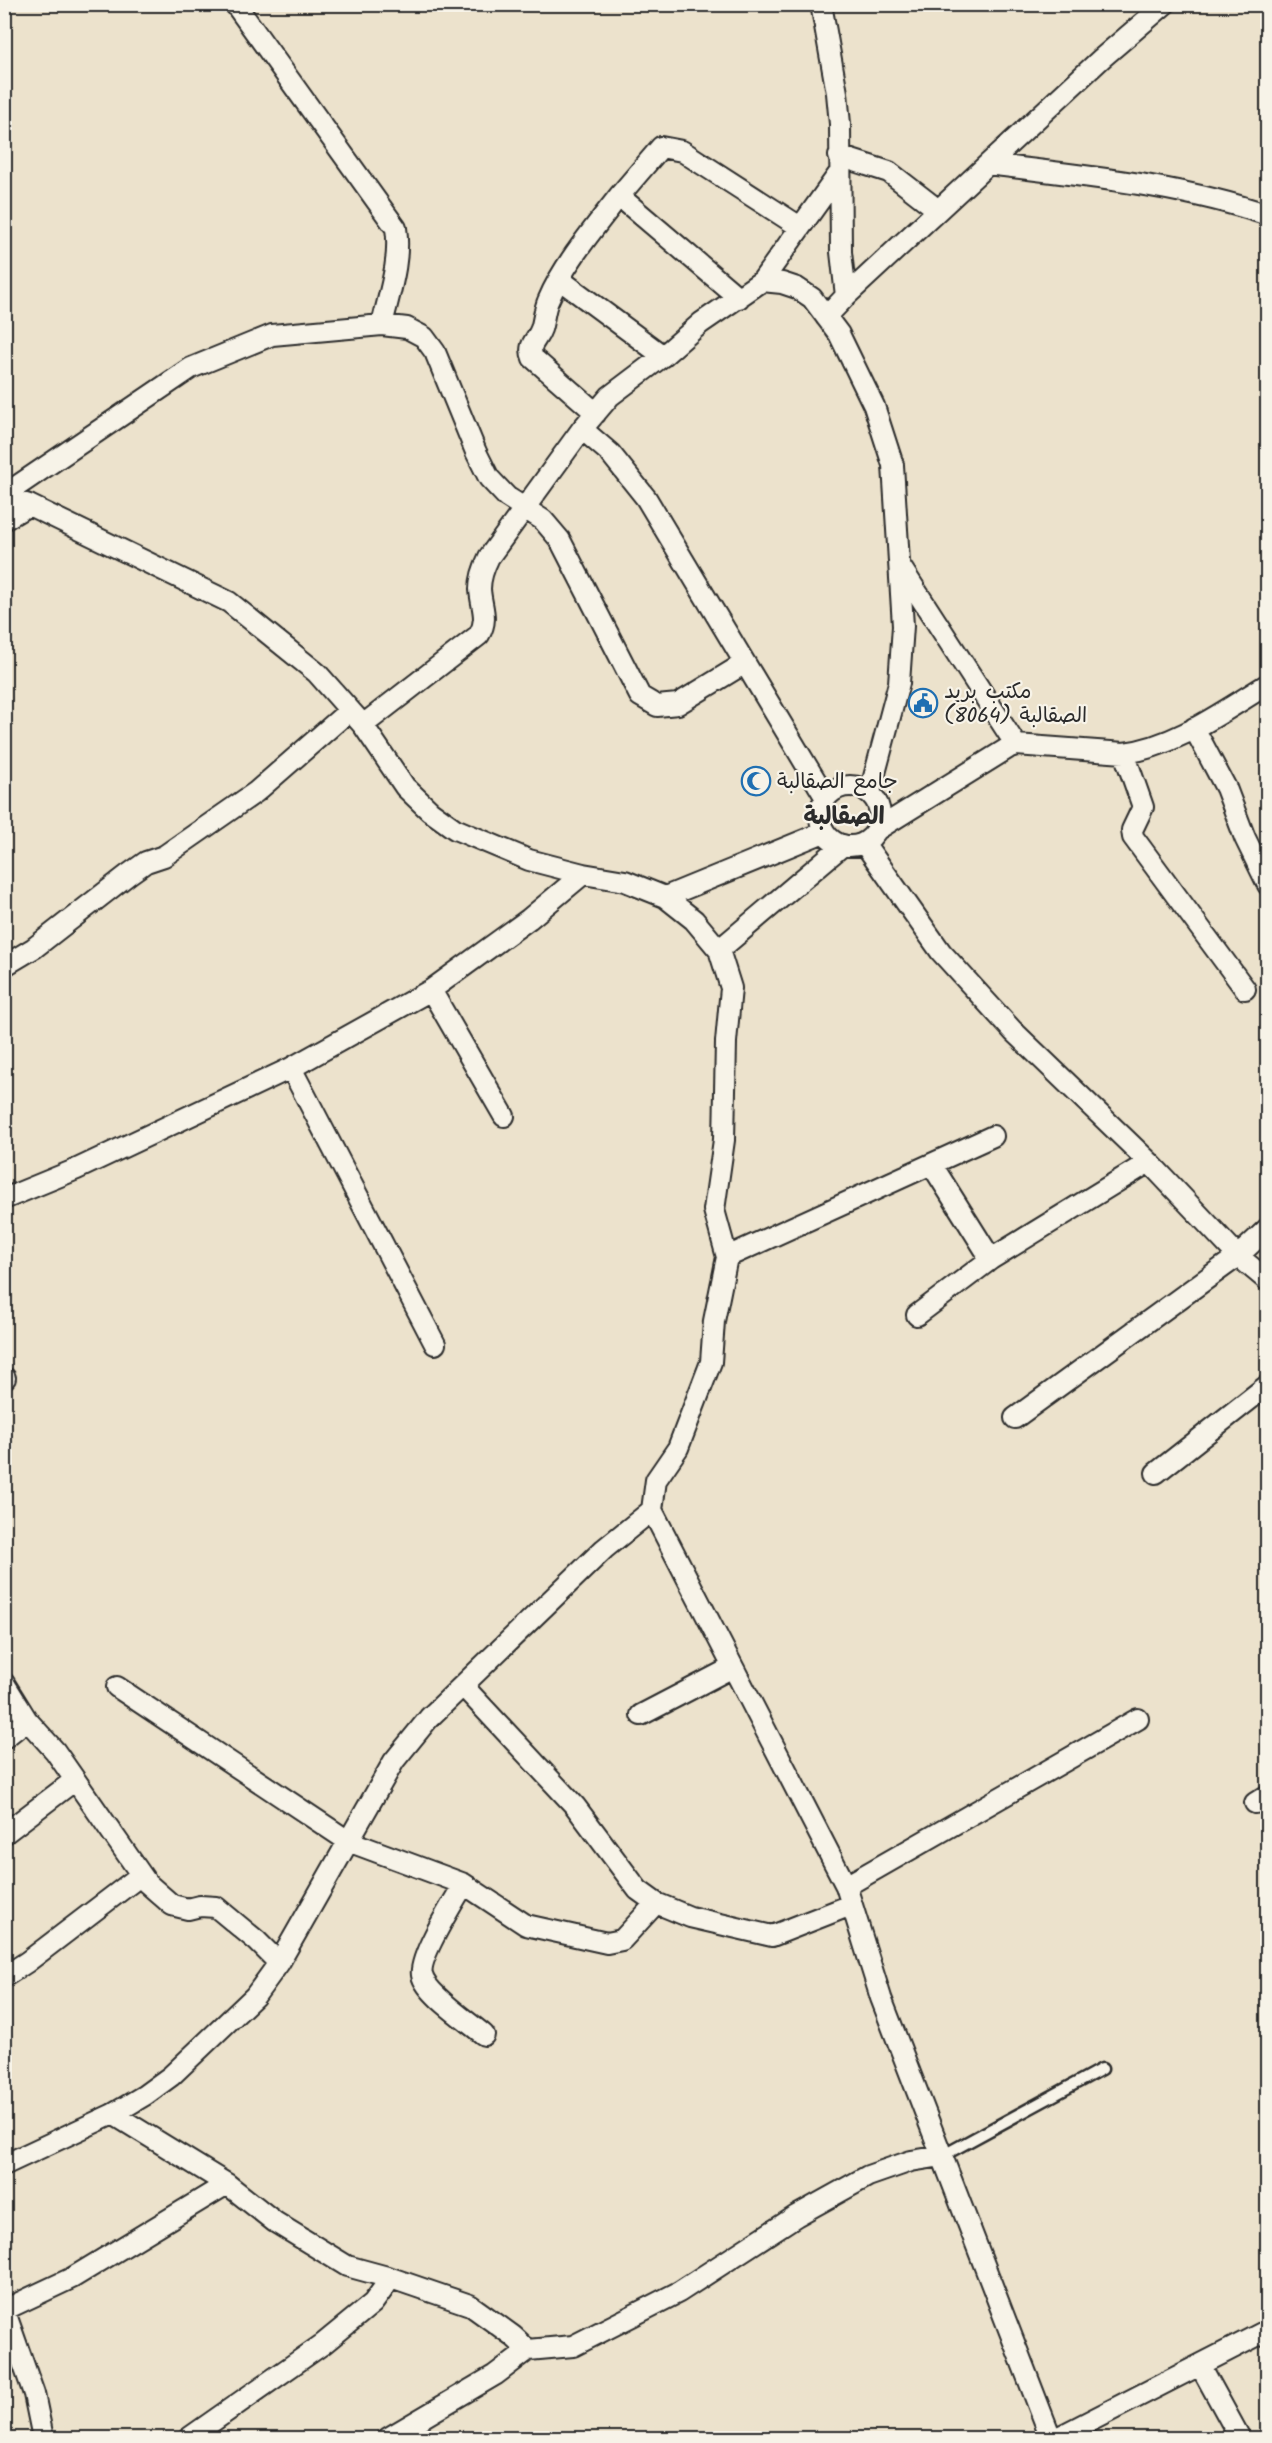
<svg xmlns="http://www.w3.org/2000/svg" width="1272" height="2443" font-family="Kalam,'Playpen Sans Arabic',sans-serif">
<style>
.lines{fill:none;stroke-linecap:round;stroke-linejoin:round}
.lane-casing{stroke:#2b2b2b;stroke-width:15}
.street-casing{stroke:#2b2b2b;stroke-width:24}
.lane{stroke:#f7f3e8;stroke-width:10}
.street{stroke:#f7f3e8;stroke-width:20}
.labels{text-anchor:middle;stroke-width:4.5;stroke-linejoin:round;paint-order:stroke}
.poi-label{font-size:21px;fill:#2b2b2b;stroke:#f7f3e8;text-anchor:start}
.quarter-label{font-size:24px;font-weight:bold;fill:#2b2b2b;stroke:#f7f3e8}
</style>
<rect width="100%" height="100%" fill="#ece2cc"/>
<filter id="ink" filterUnits="userSpaceOnUse"><feTurbulence type="fractalNoise" baseFrequency=".0167" numOctaves="2"/><feDisplacementMap in="SourceGraphic" scale="12" xChannelSelector="R" yChannelSelector="G"/><feConvolveMatrix kernelMatrix="1 2 1 2 8 2 1 2 1" color-interpolation-filters="sRGB"/></filter>
<g filter="url(#ink)">
<g class="lines">
<g class="lane-casing">
<path id="lane" d="M942,2156l160,-87"/>
</g>
<g class="street-casing">
<path id="street" d="M235,4l161,224c5,32 -7,66 -14,97
M821,4l16,89 3,31 1,128 5,44
M839,156l50,16 49,38
M988,164c93,12 190,20 280,51
M619,196l42,-49 21,4 118,76
M559,279l104,77
M762,281l20,2 15,5 15,10 27,36 35,72 19,59 10,161 -4,57 -29,109
M826,317l20,-21 256,-238 63,-54
M596,413l-63,-55c-6,-14 4,-17 8,-29 3,-9 3,-19 7,-28 15,-36 47,-74 71,-105l120,102
M582,429l28,24 36,45 180,300
M4,495l187,-127 81,-33 110,-10 25,3 17,9 11,15 41,100 13,26 18,19 36,23 17,20 80,156 17,10 21,-2 67,-41
M4,497l25,8 200,97 88,71 46,52 42,62 25,24 25,18 74,31 54,14 42,7 40,16 29,23 25,30 12,38 -5,54 -2,98 -10,70 13,47 -13,64 -3,41 -33,86 -22,32 -4,30 -48,39 -175,169 -35,43 -115,202 -24,33 -84,80 -26,19 -32,19 -109,51
M4,520l25,-15
M900,566l116,179
M363,725l116,-90c10,-17 2,-28 1,-46 0,-12 4,-22 9,-32l93,-128 28,-33 53,-40 38,-33 61,-42 78,-109
M1194,728l32,60 19,50 23,47
M1124,753l19,54 -11,23 1,7 112,152
M820 816a30 30 0 1 1 60 0a30 30 0 1 1-60 0Z
M878,829l132,-82 6,-2 108,8c53,-7 99,-42 144,-69
M864,843l77,109 72,79 136,131 89,94 30,25
M665,897l159,-65
M719,950l124,-105
M4,966l30,-18 95,-74 17,-12 18,-6 92,-64 94,-82
M431,990l73,126
M291,1068l144,276
M932,1165l59,94
M4,1199l73,-30 214,-101 140,-78 98,-71 54,-45
M727,1257l266,-121
M917,1315l74,-56 158,-97
M4,1378h1
M1015,1418l223,-162 30,-28
M1156,1473l112,-88
M652,1510l194,376 35,112 170,440
M4,1683l23,37 28,31 92,132 25,22 16,4 12,-3 16,1 41,34 22,22
M117,1687l231,154 116,43 62,41 81,18 15,-3 34,-37
M464,1687l111,119 63,84 18,13 34,14 82,19 79,-31
M641,1715l92,-48
M4,1738l23,-18
M1255,1803l13,-8
M4,1834l71,-54
M464,1884c-10,17 -46,74 -42,91 4,19 47,47 62,60
M846,1886l292,-167
M4,1977l23,-15 114,-87
M113,2114l114,70 48,38 72,44 44,12 79,27 43,31 15,14 -33,25 -107,63
M4,2309l30,85 9,44
M4,2310l68,-32 155,-94
M528,2350l45,-4 106,-54 117,-76 72,-40 43,-15 31,-5
M1200,2365l40,73
M189,2438l134,-94 50,-41 18,-25
M1057,2438l211,-108"/>
</g>
<use href="#lane" class="lane"/>
<use href="#street" class="street"/>
</g>
</g>
<defs>
<g id="civic-ring" transform="scale(1.5)"><circle r="9.5" fill="#f7f3e8" stroke="#1f6fb2" stroke-width="1.5"/><path d="M-.6-6.5H3V-4.5H.6V-3L4-1V1h2V6H-6V1h2V-1L-.6-3ZM-1.2 2.5V6h2.4V2.5Z" fill="#1f6fb2"/></g>
<g id="mosque-ring" transform="scale(1.5)"><circle r="9.5" fill="#f7f3e8" stroke="#1f6fb2" stroke-width="1.5"/><path d="M3.5-4.9A6 6 0 1 0 3.5 4.9A5 5 0 1 1 3.5-4.9Z" fill="#1f6fb2"/></g>
</defs>
<g fill-rule="evenodd">
<use href="#civic-ring" x="923" y="703"/>
<use href="#mosque-ring" x="756" y="781"/>
</g>
<g class="labels">
<g class="poi-label">
<text x="944" y="698">مكتب بريد<tspan x="944" dy="24">الصقالبة (8064)</tspan></text>
<text x="777" y="788">جامع الصقالبة</text>
</g>
<g class="quarter-label">
<text x="844" y="824">الصقالبة</text>
</g>
</g>
<rect width="1272" height="2443" fill="none" stroke="#f7f3e8" stroke-width="24"/>
<rect x="12" y="12" width="1248" height="2419" fill="none" stroke="#2b2b2b" stroke-width="2" filter="url(#ink)"/>
</svg>
